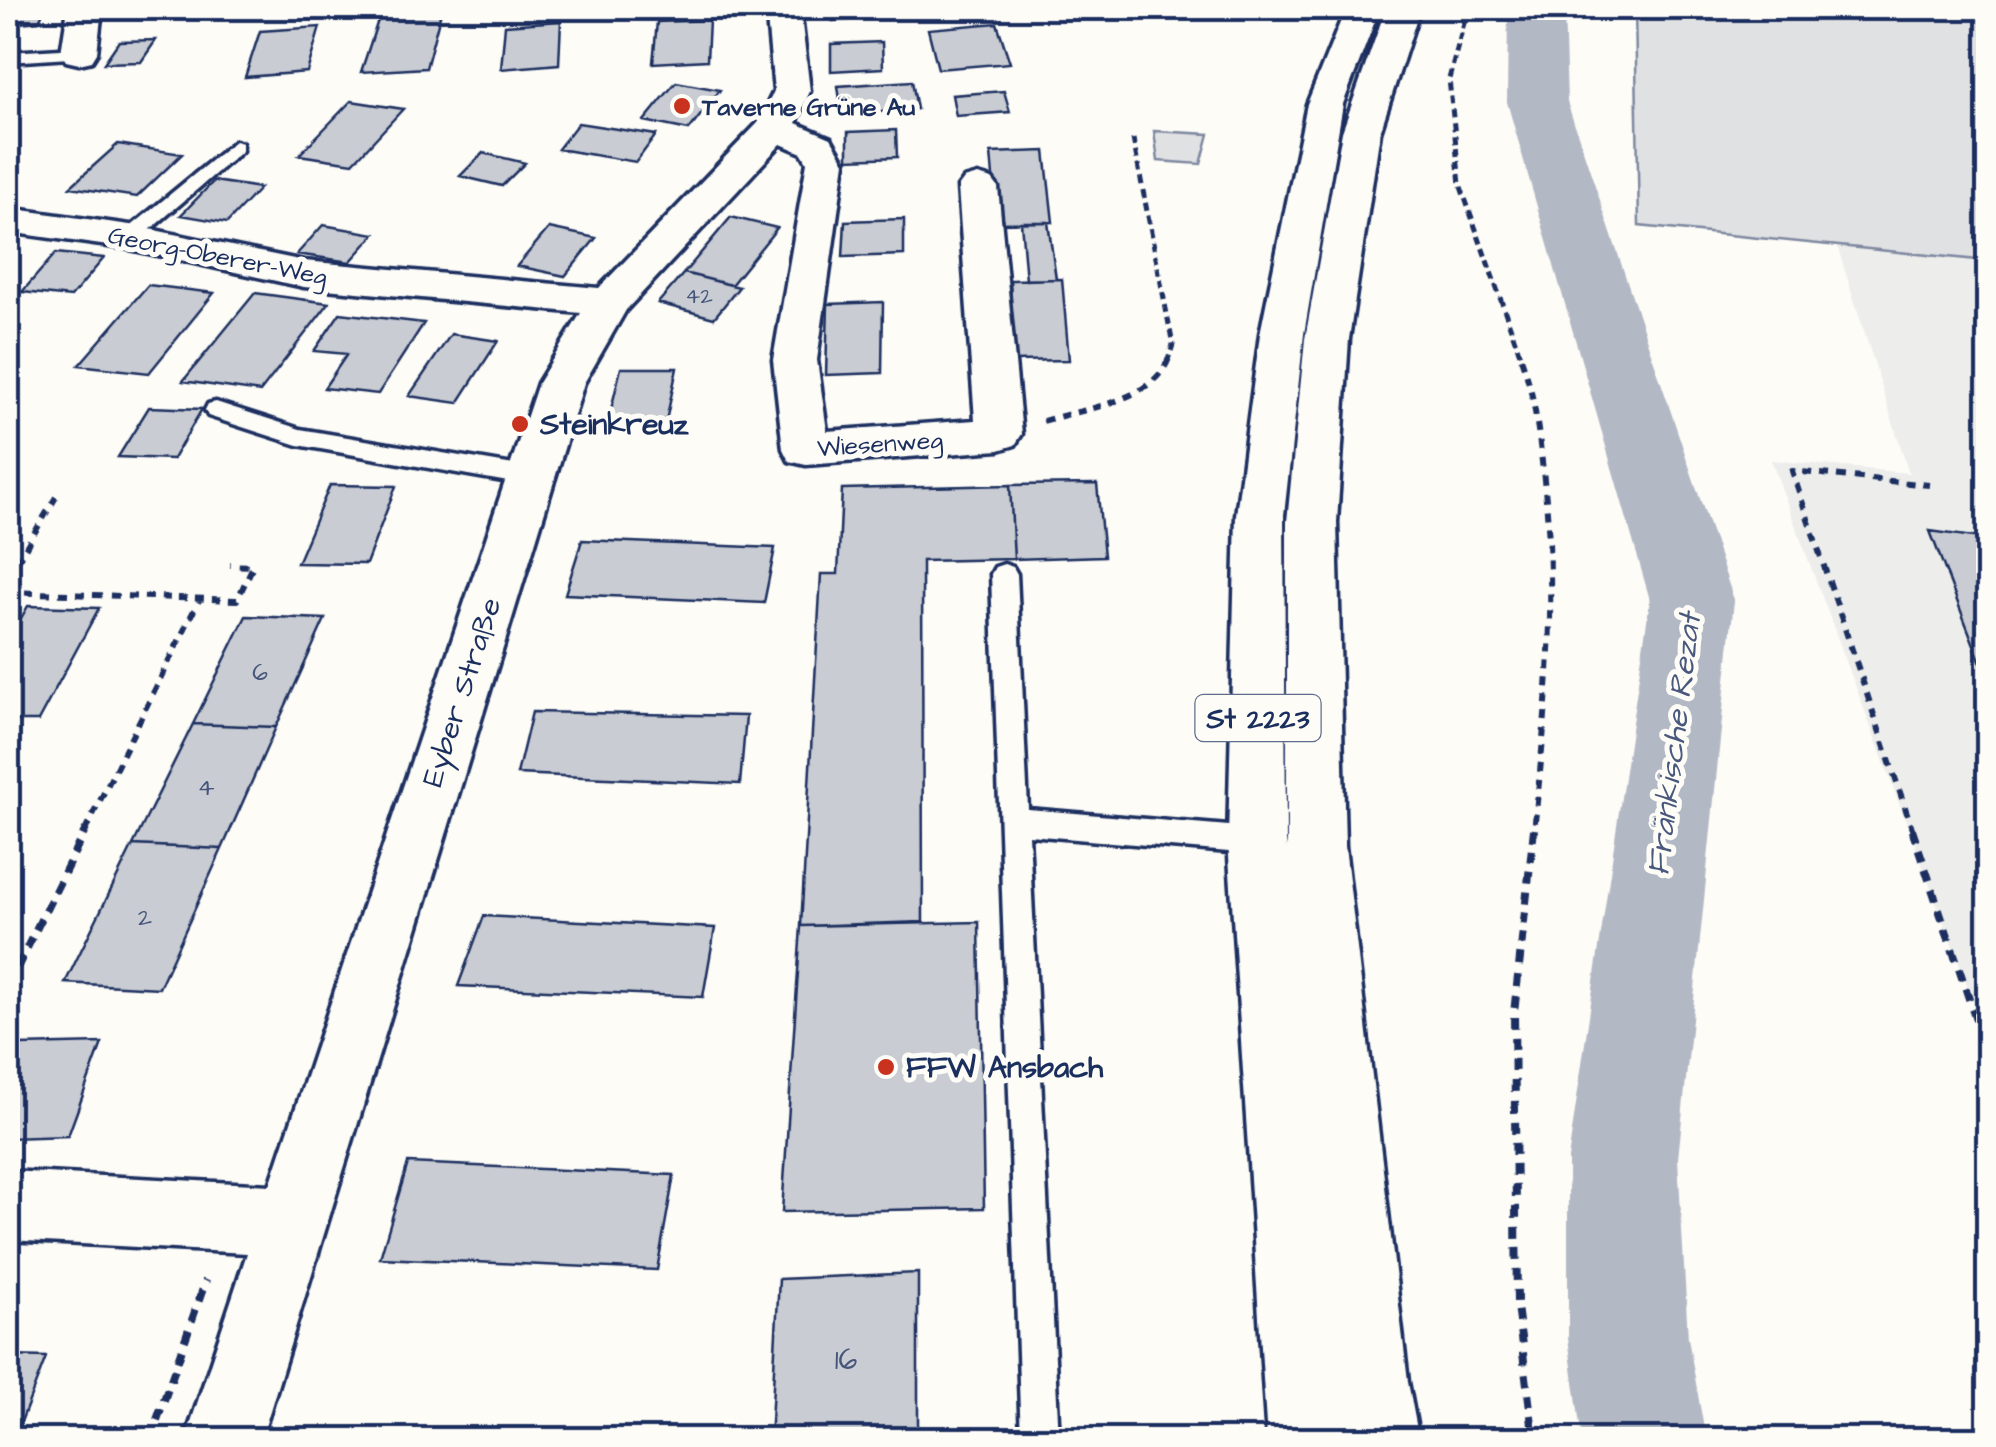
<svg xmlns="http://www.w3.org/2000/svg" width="1996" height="1447" font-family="'Architects Daughter',sans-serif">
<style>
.built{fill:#edeeec}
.green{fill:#e0e1e3;stroke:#7e88a0;stroke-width:2.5}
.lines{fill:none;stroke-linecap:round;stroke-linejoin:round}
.river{fill:#b3b8c5;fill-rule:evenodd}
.building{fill:#c9ccd3;stroke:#1b2f5e;stroke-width:2.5}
.lane-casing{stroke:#1b2f5e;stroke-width:7}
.street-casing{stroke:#1b2f5e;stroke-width:7}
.primary-casing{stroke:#1b2f5e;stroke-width:7}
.path-far2{stroke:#1b2f5e;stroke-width:5;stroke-dasharray:8 5;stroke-linecap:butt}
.path-far1{stroke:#1b2f5e;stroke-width:6;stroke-dasharray:9 8;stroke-linecap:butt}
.path{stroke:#1b2f5e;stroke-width:8;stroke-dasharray:12 9;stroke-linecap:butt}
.lane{fill:#fdfcf7;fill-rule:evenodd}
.street{fill:#fdfcf7;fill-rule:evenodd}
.primary{fill:#fdfcf7;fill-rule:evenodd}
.poi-dot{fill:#c8321e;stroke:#fdfcf7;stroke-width:4}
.labels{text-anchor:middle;stroke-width:10;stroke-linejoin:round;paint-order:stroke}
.far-number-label{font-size:22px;fill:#46567b}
.far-poi-label{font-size:25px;font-weight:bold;fill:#1b2f5e;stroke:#fdfcf7;text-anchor:start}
.far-street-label{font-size:25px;fill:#1b2f5e;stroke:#fdfcf7}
.number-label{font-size:25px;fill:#46567b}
.shield{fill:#fdfcf7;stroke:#5f6c8c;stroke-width:2.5}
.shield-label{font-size:28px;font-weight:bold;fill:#1b2f5e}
.poi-label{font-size:30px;font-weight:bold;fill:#1b2f5e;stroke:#fdfcf7;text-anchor:start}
.street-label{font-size:30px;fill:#1b2f5e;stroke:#fdfcf7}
.near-number-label{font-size:30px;fill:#46567b}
.water-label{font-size:32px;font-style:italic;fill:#49587d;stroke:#fdfcf7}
</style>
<rect width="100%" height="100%" fill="#fdfcf7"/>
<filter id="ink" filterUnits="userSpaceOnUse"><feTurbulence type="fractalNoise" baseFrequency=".01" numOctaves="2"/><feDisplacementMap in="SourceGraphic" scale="20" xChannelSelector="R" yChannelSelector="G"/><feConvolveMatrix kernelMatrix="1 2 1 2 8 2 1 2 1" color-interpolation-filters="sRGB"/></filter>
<g filter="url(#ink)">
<path class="built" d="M1837,246l151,15v780l-217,-581 138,13z"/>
<path class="green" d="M1635,8h353v253l-349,-35z
M1154,131l55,3 -8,30 -43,-3z"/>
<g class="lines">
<path class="river" d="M1508,8h56l3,94 167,498 -56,559 10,179 18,102h-124l-14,-102v-179l82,-559 -143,-498z"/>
</g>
<path class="building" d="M8,8h37l-6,13 -31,3z
M382,8h60l-16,60 -65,4z
M832,8h58l1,9 -58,4z
M709,20l-2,40 -54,3 4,-41z
M561,21l-2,43 -58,5 4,-44z
M997,23l13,40 -72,6 -10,-40z
M320,27l-13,45 -62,5 15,-46z
M156,40l-15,22 -37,1 15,-22z
M882,42l1,26 -52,3v-27z
M912,81l5,28 -75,6 -4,-29z
M676,82l44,8 -31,40 -45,-9z
M1004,91l6,21 -54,4 -4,-21z
M351,101l52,8 -50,54 -54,-8z
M578,123l78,12 -20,27 -78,-13z
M896,130l1,27 -49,2v-27z
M118,144l64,10 -45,43 -67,-10z
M1045,151l8,71 -56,1 -6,-70z
M483,153l42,10 -23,23 -42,-10z
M214,181l46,7 -33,35 -46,-8z
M731,217l46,11 -46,57 -47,-12z
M904,219v36l-61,2 2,-36z
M1021,222h27l8,57 -30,1z
M323,225l52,9 -25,28 -53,-8z
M549,228l47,10 -31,38 -48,-10z
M56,253l48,5 -33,39 -49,-5z
M684,273l47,12 8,2 -25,31 -56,-15z
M1062,279l7,81 -56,1 -3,-81z
M148,285l66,8 -65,80 -70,-8z
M255,293l74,10 -69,89 -77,-11z
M883,302l-1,71 -56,2 2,-71z
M340,313l84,10 -46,71 -54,-6 23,-34 -33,-3z
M451,334l47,7 -40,62 -49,-7z
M621,368h56l-12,58h-58z
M149,407l53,2 -29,50 -55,-2z
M1097,484l7,72 -90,3 -4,-74z
M330,485l66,1 -30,78 -69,-1z
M1010,485l4,74 -92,2 1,361 -122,4 20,-352h17l4,-85z
M1930,531l58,8v142z
M582,540l193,8 -11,55 -199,-9z
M28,606l71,2 -61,113h-30v-80z
M246,616l79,3 -49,108 -83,-3z
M532,712l214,4 -6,68 -223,-10z
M193,724l83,3 -54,122 -89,-4z
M133,845l89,4 -63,139 -94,-5z
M484,916l231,12 -12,69 -245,-11z
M979,922l5,286 -202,4 19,-286z
M102,1043l-34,93 -60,2v-61l12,-32z
M408,1163l266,12 -17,95 -277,-12z
M918,1273v167h-148l9,-161z
M8,1356l38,1 -32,83h-6z"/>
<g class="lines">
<g class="lane-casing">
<path id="lane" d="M79,48l9,5 -3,4 -77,5v-10z
M235,141l7,2v8l-105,90h-14v-8z
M216,402l84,27 231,39 12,9 -12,9 -233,-41 -90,-29 -3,-6 3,-6z
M1004,564l9,3 4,7 11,235 236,20 10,4 5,9 -5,9 -10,4 -235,-20 30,605h-38l-30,-866 4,-7z"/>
</g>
<g class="street-casing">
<path id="street" d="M68,8h34l-5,45 -5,8 -13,3 -13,-3 -5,-8z
M766,8h34l10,83 -14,32 35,15 14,24 -28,198 10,71 148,-11 -17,-233 6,-8 14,-4 14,4 6,8 24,247 -7,11 -16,5 -193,15 -17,-4 -6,-12 -10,-89 34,-198 -5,-9 -21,-9 -155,166 -42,73 -323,1057h-76l62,-187 -239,-13v-69l262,14 268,-802 43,-70 -277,-26 -174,-38 -122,-17v-24l122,17 174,36 295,27 159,-165 16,-32z"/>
</g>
<g class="primary-casing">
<path id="primary" d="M1346,8h34l-37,96 -39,230 -20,181 2,326 1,7v-326l18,-183 37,-207 44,-124h34l-40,124 -31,207 -12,183 8,324 63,536 11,58h-152l-39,-599 8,-326 24,-181 47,-230z"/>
</g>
<path class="path-far2" d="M1468,8l-19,71 11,105 62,176
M1133,139l40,206 -5,15"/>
<path class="path-far1" d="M1521,358c13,35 18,76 22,113 15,127 4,234 -9,360
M1043,421c39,-12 110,-19 126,-63
M8,577l48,-80
M8,592l229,8 16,-34 -23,-1
M85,831l115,-233
M1913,831l-121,-360 137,14"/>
<path class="path" d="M1534,829l-20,184 3,293 17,134
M1912,829l76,226
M8,986l78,-157
M150,1440l56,-160"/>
<use href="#lane" class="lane"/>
<use href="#street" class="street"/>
<use href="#primary" class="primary"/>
</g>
</g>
<g class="poi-dot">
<circle cx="682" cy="106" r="10"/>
<circle cx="520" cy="424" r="10"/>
<circle cx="886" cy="1067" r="10"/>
</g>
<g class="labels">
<g class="far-number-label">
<text x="699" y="303">42</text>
</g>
<g class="far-poi-label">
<text x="702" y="115">Taverne Grüne Au</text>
</g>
<g class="far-street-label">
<text transform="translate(218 255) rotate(11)" y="9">Georg-Oberer-Weg</text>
<text transform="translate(880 443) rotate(-4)" y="9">Wiesenweg</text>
</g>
<g class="number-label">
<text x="260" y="680">6</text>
<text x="206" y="795">4</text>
<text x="145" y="925">2</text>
</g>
<rect class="shield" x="1195.5" y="695" width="125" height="46" rx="8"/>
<g class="shield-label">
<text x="1258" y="728">St 2223</text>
</g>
<g class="poi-label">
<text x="540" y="434">Steinkreuz</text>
<text x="906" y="1077">FFW Ansbach</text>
</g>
<g class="street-label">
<text transform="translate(461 692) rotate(-72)" y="10">Eyber Straße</text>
</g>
<g class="near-number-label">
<text x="846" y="1369">16</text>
</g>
<g class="water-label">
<text transform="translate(1673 744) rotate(-83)" y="11">Fränkische Rezat</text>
</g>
</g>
<rect width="1996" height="1447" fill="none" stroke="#fdfcf7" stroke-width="40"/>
<rect x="20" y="20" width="1956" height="1407" fill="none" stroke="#1b2f5e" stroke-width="4" filter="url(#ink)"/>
</svg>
